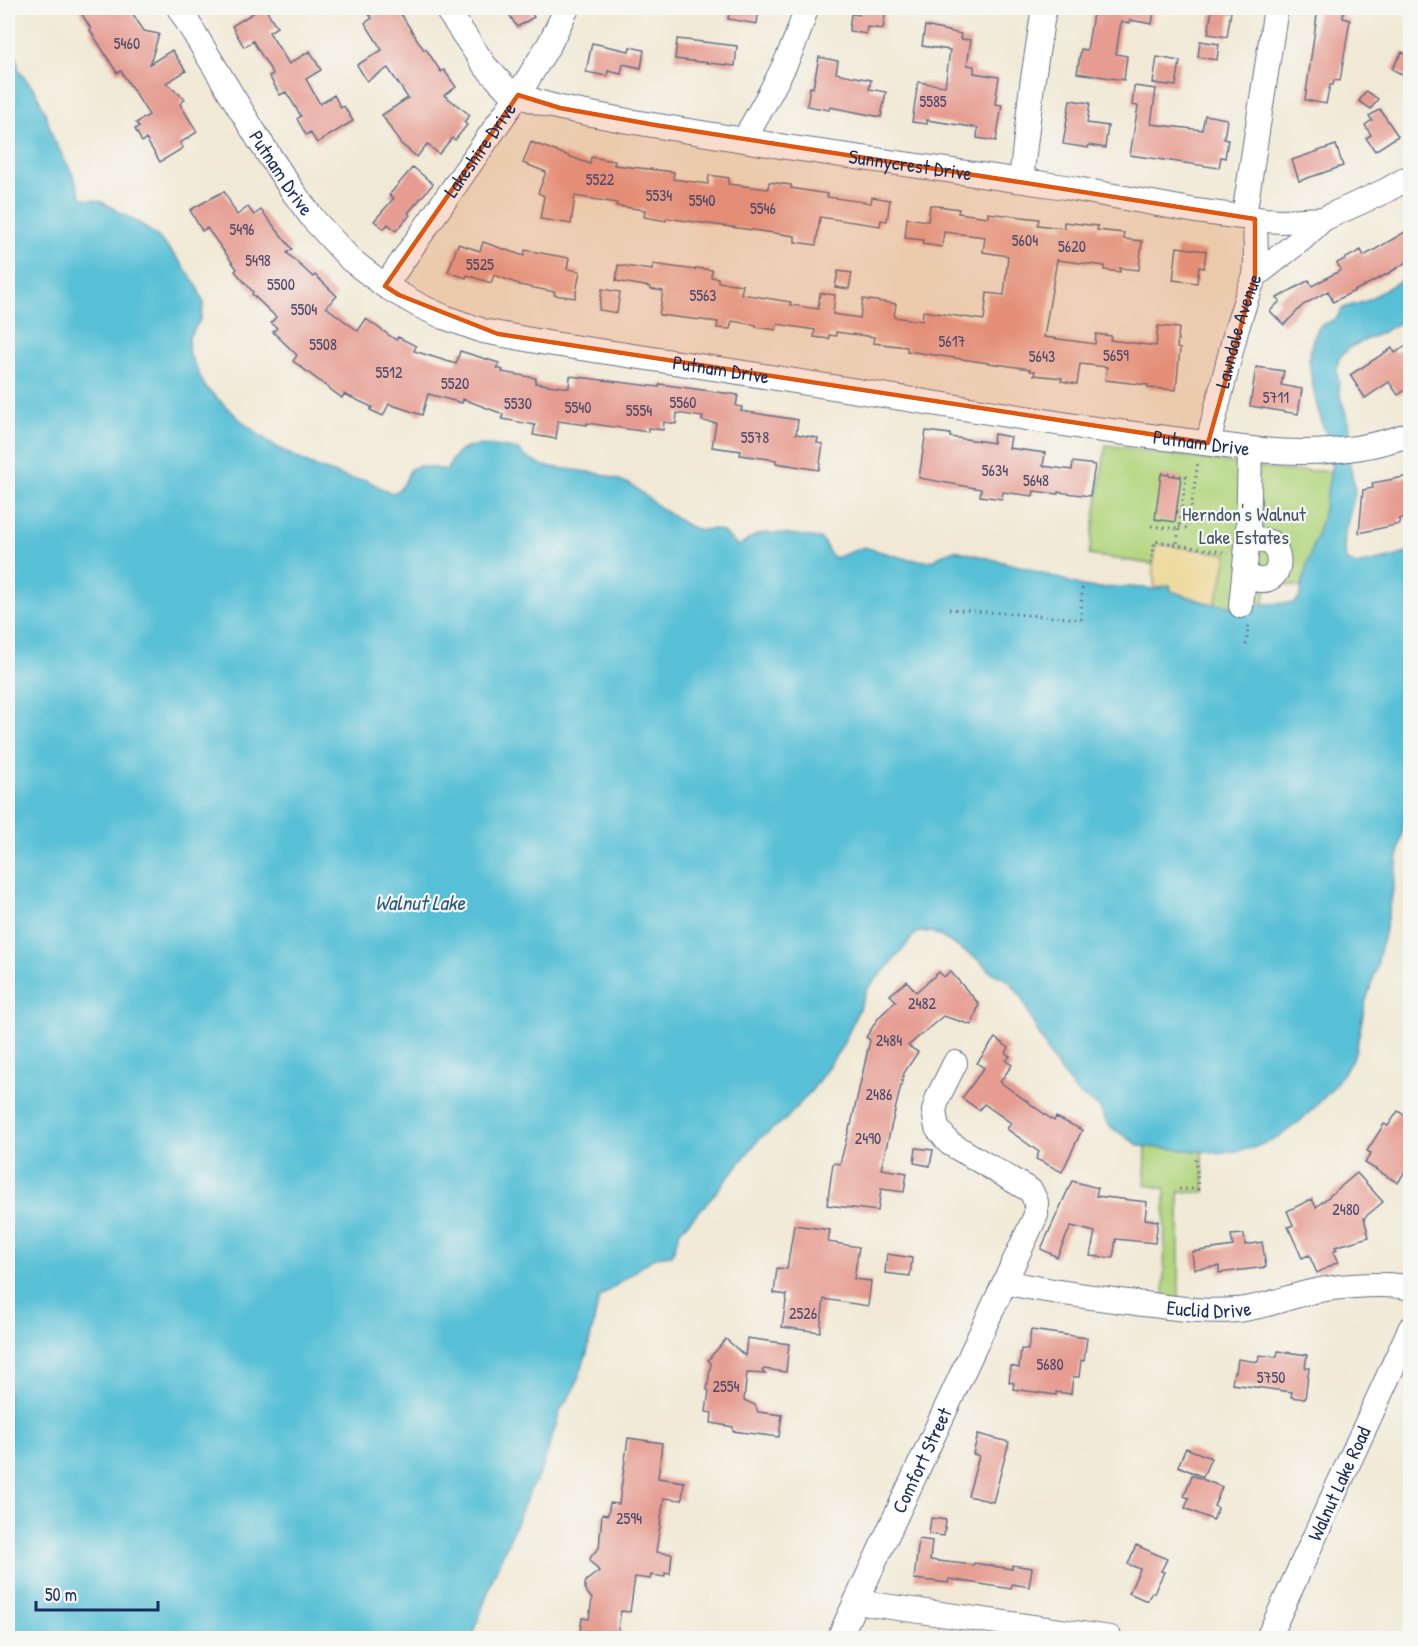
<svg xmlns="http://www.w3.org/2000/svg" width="1418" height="1646" font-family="'Patrick Hand',sans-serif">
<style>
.green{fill:#b2d57e;stroke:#66826e;stroke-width:1.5}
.sand{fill:#eeda9e;stroke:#84847e;stroke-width:1.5}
.water{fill:#59c0d6;stroke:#3a789a;stroke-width:1.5}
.building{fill:#e69c91}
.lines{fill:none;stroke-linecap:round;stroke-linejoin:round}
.minor-casing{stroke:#667088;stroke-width:26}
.path{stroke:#667088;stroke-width:3;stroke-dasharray:1.5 4.5;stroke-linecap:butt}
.minor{stroke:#fff;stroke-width:24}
.marked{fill:#de5710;fill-opacity:0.2;stroke:#de5710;stroke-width:4.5;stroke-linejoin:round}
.labels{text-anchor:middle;stroke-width:4.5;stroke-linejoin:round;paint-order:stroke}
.number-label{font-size:16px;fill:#4e4a6b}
.street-label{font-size:20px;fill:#1b2f5e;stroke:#f6f6f2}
.park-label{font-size:20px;fill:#415866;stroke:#f6f6f2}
.water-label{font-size:21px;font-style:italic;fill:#2e5a82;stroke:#f6f6f2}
</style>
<rect width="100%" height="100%" fill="#f6f6f2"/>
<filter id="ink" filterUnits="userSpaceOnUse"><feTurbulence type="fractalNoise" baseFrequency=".0167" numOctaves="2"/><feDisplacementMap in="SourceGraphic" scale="12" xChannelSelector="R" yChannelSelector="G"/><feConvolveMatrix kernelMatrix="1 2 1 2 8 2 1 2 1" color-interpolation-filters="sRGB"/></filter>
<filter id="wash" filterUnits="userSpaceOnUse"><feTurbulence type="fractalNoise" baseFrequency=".008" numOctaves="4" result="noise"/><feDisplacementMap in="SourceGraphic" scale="24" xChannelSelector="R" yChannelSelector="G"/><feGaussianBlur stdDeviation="1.35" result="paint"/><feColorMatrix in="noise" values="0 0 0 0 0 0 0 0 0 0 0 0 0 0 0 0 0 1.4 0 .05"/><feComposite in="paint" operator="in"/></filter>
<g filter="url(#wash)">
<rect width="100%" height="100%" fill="#f1e9d5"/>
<path class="green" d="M1106,445l182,26h54l5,123 -80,-12 -11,73 -59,-9 10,-74 -118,-17z
M1146,1147l56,4 3,42 -26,-2v110l-15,-1 1,-112 -20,-3z"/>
<path class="sand" d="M1156,544l71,10 -5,28 -8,23 -43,-14 -1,-6 -15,4 -2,-23z"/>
<path class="water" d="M8,41l8,16 3,14 17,21 9,20 8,26 21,39 7,19c5,5 13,3 19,5l42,24 16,12 24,27 15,22 7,18 -4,16 -11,17 -1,14 17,36 40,37 28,21 18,10 25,12 35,12 15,1 25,13c12,-2 15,-14 19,-24l10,-3 27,4c12,-34 45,-25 72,-20l6,7 19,9 58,8 30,11 28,23 28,18 11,4 15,-1 9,3 15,14c8,-3 13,-10 21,-12 11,-3 50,2 62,5 6,5 6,15 14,19l29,-11 43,12 20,2 8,-1 6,-5 14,-5 68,17 59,19 14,2 32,-1 27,2 15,-4 1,6 36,12 29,4 25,-3 32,-1 6,-4 8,-34 15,-46 11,-60 -2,-13 -7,-17 -8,-27 -5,-25 -2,-19 4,-19 5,-10 4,-4 14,-6 7,-11 21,-6 46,-27v41l-27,16 -33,15 -11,11 -2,10 3,28 10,31 -4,14 1,17 3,6 5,29 -10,39 -2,13 2,11 2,5 9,4 34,-7 20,-6v232l-19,117 -15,68 -11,35 -8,41 -4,14 -22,31 -15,16 -16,15 -23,17 -24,10 -31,5 -82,-7 -28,-18 -5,-5 -8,-16 -22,-14 -24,-32 -22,-42 -10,-23 -12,-15 -18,-9 -12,-12 -39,-24 -9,-4h-12l-4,2 -14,18 -33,36 -25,57 -31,45 -27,30 -25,18 -52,64 -28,29 -8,24 -17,2 -56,41 -12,55 -13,37 -13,19 -20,62 -10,17 -39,92 -20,58h-464z"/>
<g id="blocks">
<path class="building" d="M78,8h51l15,23 15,3 -9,30 22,-14 14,21 -20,12 19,16 -5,5 17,28 -17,11 3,5 -23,14 -14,-23 -4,3 -7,-13 4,-2 -3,-4 13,-8 -28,-44 -4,2 -27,-43 1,-1z
M261,8h4l12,19 -8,5 20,32 21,-13 11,19 -15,9 14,25 14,-9 7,13 3,-2 9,15 -36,22 -7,-11 -4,3 -9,-16 4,-3 -15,-24 -6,3 -11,-19 4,-2 -20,-33 -9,6 -12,-21z
M377,8h20l27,42 2,-1 15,23 3,-2 12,17 -12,8 26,20 -6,7 3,3 -12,15 -3,-2 -13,16 -12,-10 -10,13 -17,-14 -18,-28 26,-17 -20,-30 -21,13 -10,-16 25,-15 -17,-27 7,-5 -4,-5z
M505,8h23l6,9 -17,10z
M730,8h29l-2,16 -29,-5z
M860,8h26l-3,21 -16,-2 -1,7 -17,-3 2,-17 8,1z
M1094,8h38l22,3 -2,13 -22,-4v3l-9,-1 -5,32 11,2 -3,24 -47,-7 4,-24 6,1z
M1318,8h26l-1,10 7,2 -10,61 -6,-1 -1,5h-3l-4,19 -21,-4z
M1212,9l19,2 -4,26 -19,-3z
M925,26l36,8 -1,5 11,1 -4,25 7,1v7l25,4 -4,27 7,1 -6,36 -19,-3 1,-10 -51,-8v4l-15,-2 6,-40 27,4 5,-36 -28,-4z
M677,39l60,7 -2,20 -60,-7z
M1200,41l19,3 -2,16 -19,-3z
M592,43l37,8 1,-4 14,3 -3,18 -18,-4 -2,10 -13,-3 -1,5 -21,-4z
M1402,52l8,5v22l-18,-10z
M819,57l19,4 -2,12 35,7 -2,9 17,3 -5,25 -51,-10 -1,3 -22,-4 3,-19 3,1z
M1157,57l23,4 -4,25 -23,-3z
M1134,86l22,3 -5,35 51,6 3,-15 22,4 -3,20 4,1 -3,18 -4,-1 -2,11 -89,-13 8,-49 -6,-1z
M1366,91l12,8 -7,10 -12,-8z
M1070,100l20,3 -3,20 21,3 -3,22 -16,-3 -1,3 -25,-4z
M1380,109l18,27 -23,15 -9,-13 5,-3 -6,-10 7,-5 -3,-4z
M531,142l59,22 1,-7 24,4 -1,4 60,7 -1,7 35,5 1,-9 20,3 -1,6 40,5 1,-7 22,3v3l37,6 -1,3 44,6 1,-6 18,3 -3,21 -6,-1 -1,6 -60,-9 -4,28 -21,-3v-6l-128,-18 -1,3 -22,-4 1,-7 -29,-4 1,-3 -42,-7 -4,28 -31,-5 4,-23 -6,-3 8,-21 -23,-9z
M1336,145l7,21 -44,15 -7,-21z
M413,167l20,17 -25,29 2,2 -14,16 -8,-7 -4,5 -10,-8 20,-23 -5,-3z
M224,191l13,24 11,-8 6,8 7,-5 31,39 -5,4 26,24 2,-2 22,21 -11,11 32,24 8,-12 30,21 2,-3 18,9 -2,5 42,13 4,-13 39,12 -2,5 6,2 -1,2 34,6 -1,5 34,5 1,-12 89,11 1,-3 78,11 -2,11 6,1 -1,4 57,9 -2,14 22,4 -1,5 6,1 -4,26 -43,-7v-3l-36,-5 1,-4 -29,-4 4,-24 -14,-2 1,-4 -26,-4 -1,11 -12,-2 -1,8 -15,-2v4l-61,-9v2l-29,-4 -2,18 -23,-4 2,-10 -33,-6 1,-5 -40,-15 -1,4 -34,-9 -6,21 -33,-11 -6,12 -13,-6 2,-3 -28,-13 -2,4 -49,-37 4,-6 -24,-23 4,-4 -6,-5 5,-6 -24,-23 1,-2 -18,-21 2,-2 -30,-41 -5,3 -12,-21z
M930,205l29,4 -1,4 30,4v-4l51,6 -1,6 26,3v-6l34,4 -1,4 27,3v6l18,2 -3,29 -19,-2v4l-16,-2 1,-4 -48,-6 -13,77 51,7 1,-10 15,2 -1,4 46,6 2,-20 21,2 -2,20 3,1 -4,41 -28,-2v-3l-43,-5 2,-13 -27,-3 -3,20 -16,-3 1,-3 -28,-3 1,-4h-5v-2l-123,-18v-4l-34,-4 1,-6 -38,-5v4l-7,-1v4l-15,-2 1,-7 -38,-6 -1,6 -20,-3v-2l-24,-4 -2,8 -13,-1 1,-6 -59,-7 4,-24 -13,-2v-2l-34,-6 2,-16 34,5 1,-6 42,6v-2l17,2 -1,7 7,1v4l25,3 -2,9 50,8 -1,3 28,4 2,-16 15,2 -2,19 27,4 3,-19 33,5 -2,13 28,4 1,-10 61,9 3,-27 17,2 4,-39 -25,-4 2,-15 -41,-5 -2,15 -19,-3v-4l-18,-2 2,-20 21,3z
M1410,229v31l-21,13 -56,29 -5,-11 -25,14 -19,20 -14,-14 10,-10 -3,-3 32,-18 3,6 29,-16 -4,-7 24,-13 3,6z
M483,242l41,14 1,-6 44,8 -2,11 13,2 -5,27 -21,-3 1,-3 -36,-7v-1l-25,-9 -3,8 -24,-8 -1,3 -18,-6 10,-28 22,7z
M1177,247l29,4 -2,17 -5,-1 -2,16 -24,-3z
M838,271l14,2 -3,16 -14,-2z
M602,289l18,3 -3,21 -18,-3z
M1410,343v44l-12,8 -9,-13 -24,16 -15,-23 42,-27 3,5z
M1256,367l28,4 -3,14 21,4 -4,25 -48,-8z
M926,431l24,3v3l38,5 5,1 1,-9 17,3 -2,11 36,5 -2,13 29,4 1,-8 22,3 -5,31 -32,-4v2l-24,-3 -1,5 -30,-4 -1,7 -22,-3 1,-7 -62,-11z
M1161,474l20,3 -6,45 -20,-3z
M1410,476v41l-11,2 1,5 -41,9 4,-43 10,-2 -1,-5z
M950,971l29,33 -7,21 -29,-9 -35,30 10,6 -14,21 -23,96 26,4 -3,19 -23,-3 -3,22 -51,-6 6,-42 7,1 10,-39h1l19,-85 -4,-3 13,-20 17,-16 -6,-6 17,-14 9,11 23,-20 5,5z
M995,1038l14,10 -4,5 5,3 -4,5 6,4 -12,17 54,39 2,-4 26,13 -20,42 -26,-13 3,-7 -32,-23 4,-6 -27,-19 -5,6 -17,-12 22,-30 -7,-5z
M1398,1111l12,8v44l-12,20 -33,-20 6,-10 -4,-2 17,-27 4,2z
M916,1148l17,2 -3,16 -16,-3z
M1357,1173l26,29 -19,16 5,19 -34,10 2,3 -4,2 5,10 -21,11 -8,-18 -7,3 -14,-31 5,-2 -6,-14 25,-12 4,8z
M1072,1181l26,7 -2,8 51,6 -2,17 13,2 -3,22 -39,-4 -3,19 -23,-2 5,-24 -24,-6 -14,31 -16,-8z
M794,1225l36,5 -2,12 31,5 -5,32 17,2 -3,25 -44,-7 -4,33 -38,-5 5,-32 -13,-2 3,-25 10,1z
M1244,1234l1,11 17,-3 4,25 -47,6v-7l-25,3 -2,-17 41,-6 -2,-11z
M887,1254l25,4 -2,18 -25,-3z
M1031,1330l56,8 -3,23 -3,-1 -2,17h-6l-2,17 -15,-2v3l-43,-6 1,-6 -5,-1 2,-16 8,2 2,-19 7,1z
M747,1338l42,6 -3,28 -22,-3 -2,2 3,3 -18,-1 -3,27 11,5 3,7 24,3 -3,22 -46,-6v-4l-22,-4 1,-10 -6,-1 3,-21 -2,-1 4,-27 -3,-3 18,-21 19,17z
M1278,1351l29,4 -2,13h4l-4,31 -14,-2 1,-5 -60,-8 2,-12h2l2,-13 20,3 1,-7 18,2z
M978,1434l31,8 -16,60 -25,-6 11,-40 -6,-2z
M628,1438l34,5 -4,35 26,4 -2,18 -18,-2 -8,54 16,2 -2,20 -5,-1v4l-14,-2 -1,4 -15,-2 -5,35 -9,-1 -3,17 6,10h-45l3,-20 7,1 3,-20 -7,-9v-5l1,-4 13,-10 -8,-9 -1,-3 2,-4 7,-7 3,-34 6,1 2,-12 9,1z
M1186,1448l25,10 -8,19 -25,-11z
M1192,1475l30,12 -8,19 4,2 -5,12 -28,-12 4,-10 -5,-2z
M931,1518l15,2 -2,16 -15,-2z
M919,1539l13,2 -2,19 43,5 1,-2 38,6v-4l20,3 -3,19 -17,-3 -1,5 -62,-10 -1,4 -34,-4z
M1136,1545l31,14 -6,12 3,1 -10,21 -2,-1 -5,9 -18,-8 11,-24 -12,-5z"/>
</g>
</g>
<g filter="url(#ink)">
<use href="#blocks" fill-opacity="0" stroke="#667088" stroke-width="1.5"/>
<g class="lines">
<g class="minor-casing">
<g id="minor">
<path id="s1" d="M179,8l80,132 35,53 20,27 37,40 34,26 35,20 24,11 39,14 64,12 179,27 362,58 162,21c53,6 109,4 160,-15"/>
<path id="s2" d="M446,8l39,58 20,21 13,8 20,7 22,6 68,13 158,26 279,40 131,24 69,9 17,1 41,-2 62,-28 25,-14"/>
<path d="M746,140l4,-11c22,-39 45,-78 56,-121"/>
<path d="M1021,180l11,-95 12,-77"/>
<path d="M1244,216l32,-208"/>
<path d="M1255,276l48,-38 20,-19"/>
<path id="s3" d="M385,286l133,-191 32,-52 17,-35"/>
<path id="s4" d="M1208,443l28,-112 11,-35 8,-20 1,-17 -1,-40"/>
<path d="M1245,575c4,2 9,5 14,5 22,2 24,-23 13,-37l-24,-7"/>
<path d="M1241,606l7,-70 2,-87"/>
<path id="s5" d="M1005,1282c43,10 87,15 131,21 33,4 67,10 100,7 29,-2 55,-15 84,-20 21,-4 71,-8 90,-2"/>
<path d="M856,1602l254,36"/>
<path id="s6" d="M839,1638l197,-423v-13l-5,-11 -82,-48 -12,-15 -3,-17 4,-14 17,-34"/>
<path id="s7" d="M1268,1638l142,-309"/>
</g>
</g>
<path class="path" d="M1162,473l24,3 -9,68
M1151,526l28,3
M1179,527l9,1 10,-66
M1151,563l4,-22 73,12
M949,609l132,10 1,-33
M1246,645l3,-22
M1179,1189h19l-2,-30"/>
<use href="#minor" class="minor"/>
</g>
</g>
<path class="marked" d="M518,95l42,13 95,17 600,94v57l-47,167 -710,-109 -99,-39 -14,-9z"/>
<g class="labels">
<g class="number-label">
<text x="127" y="49">5460</text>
<text x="933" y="107">5585</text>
<text x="600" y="185">5522</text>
<text x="659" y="201">5534</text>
<text x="702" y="206">5540</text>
<text x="763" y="214">5546</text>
<text x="242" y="235">5496</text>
<text x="1025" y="246">5604</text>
<text x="1072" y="252">5620</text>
<text x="258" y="266">5498</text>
<text x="480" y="270">5525</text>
<text x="281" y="290">5500</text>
<text x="703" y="301">5563</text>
<text x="304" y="315">5504</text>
<text x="952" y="347">5617</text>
<text x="323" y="350">5508</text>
<text x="1116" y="361">5659</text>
<text x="1042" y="362">5643</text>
<text x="389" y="378">5512</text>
<text x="455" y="389">5520</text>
<text x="1276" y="403">5711</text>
<text x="683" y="408">5560</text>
<text x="518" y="409">5530</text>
<text x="578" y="413">5540</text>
<text x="639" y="416">5554</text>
<text x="755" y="443">5578</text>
<text x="995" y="476">5634</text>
<text x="1036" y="486">5648</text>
<text x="922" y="1009">2482</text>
<text x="889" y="1046">2484</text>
<text x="879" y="1100">2486</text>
<text x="868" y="1144">2490</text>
<text x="1346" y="1215">2480</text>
<text x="803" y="1319">2526</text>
<text x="1050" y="1370">5680</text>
<text x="1271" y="1383">5750</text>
<text x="726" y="1392">2554</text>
<text x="629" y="1524">2594</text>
</g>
<g class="street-label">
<text dy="7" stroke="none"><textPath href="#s3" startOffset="166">Lakeshire Drive</textPath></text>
<text dy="7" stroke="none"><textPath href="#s2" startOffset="513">Sunnycrest Drive</textPath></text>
<text dy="7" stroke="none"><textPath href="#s1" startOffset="194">Putnam Drive</textPath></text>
<text dy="7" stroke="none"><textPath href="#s4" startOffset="116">Lawndale Avenue</textPath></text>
<text dy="7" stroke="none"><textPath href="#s1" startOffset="698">Putnam Drive</textPath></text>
<text dy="7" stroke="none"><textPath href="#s1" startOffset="1184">Putnam Drive</textPath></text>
<text dy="7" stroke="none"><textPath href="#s5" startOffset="206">Euclid Drive</textPath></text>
<text dy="7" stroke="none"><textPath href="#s6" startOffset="196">Comfort Street</textPath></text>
<text dy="7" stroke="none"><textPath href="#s7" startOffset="170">Walnut Lake Road</textPath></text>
</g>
<g class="park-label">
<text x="1244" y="521">Herndon's Walnut<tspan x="1244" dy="23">Lake Estates</tspan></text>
</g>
<g class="water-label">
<text x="420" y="910">Walnut Lake</text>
</g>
</g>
<rect width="1418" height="1646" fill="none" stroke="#f6f6f2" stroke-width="30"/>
<path d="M36 1601v9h122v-9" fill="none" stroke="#1b2f5e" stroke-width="3"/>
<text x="45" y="1601" font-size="18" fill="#1b2f5e" stroke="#f6f6f2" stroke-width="4.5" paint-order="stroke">50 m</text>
</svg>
